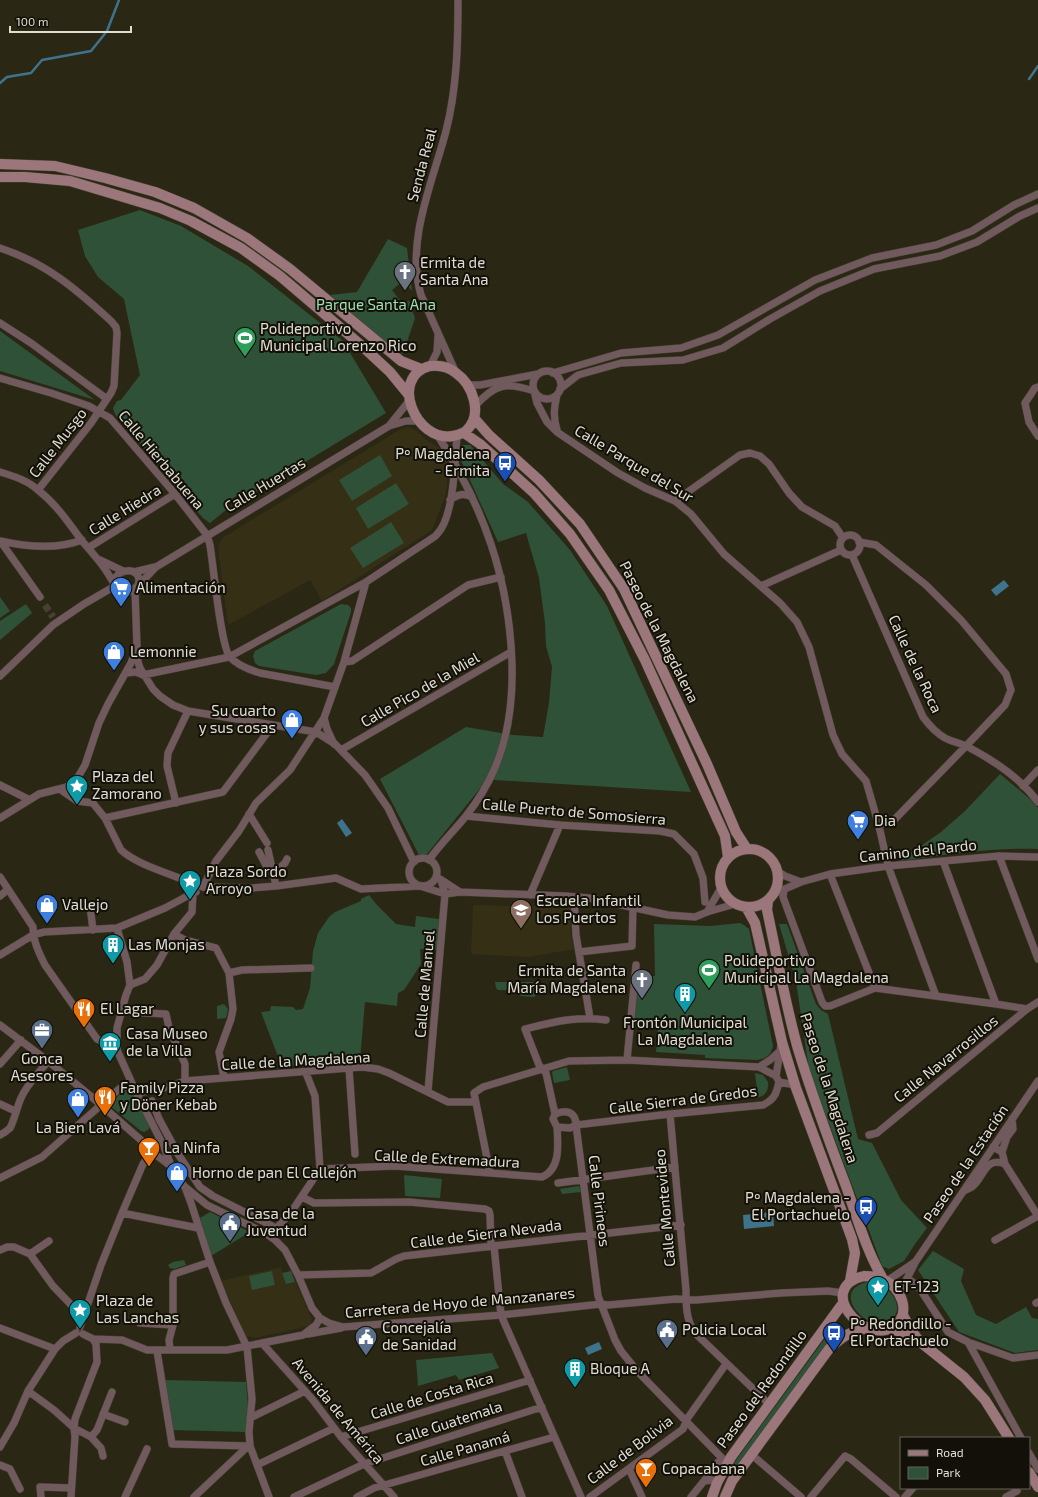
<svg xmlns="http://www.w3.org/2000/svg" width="1038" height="1497" font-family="'Exo 2',sans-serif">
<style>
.built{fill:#342f15}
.green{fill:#2f5138}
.water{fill:#3f738c}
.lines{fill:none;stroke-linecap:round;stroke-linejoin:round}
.stream{stroke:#3f738c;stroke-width:2.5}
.street-tunnel{stroke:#464231;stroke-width:7;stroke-dasharray:7 3.5;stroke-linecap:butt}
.street-casing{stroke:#484433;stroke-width:8}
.secondary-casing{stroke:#484433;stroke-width:11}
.street{stroke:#715a5d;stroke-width:7}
.secondary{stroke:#9b777b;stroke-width:10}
.labels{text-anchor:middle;stroke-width:4;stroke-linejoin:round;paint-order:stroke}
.street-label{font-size:15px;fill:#e0ded2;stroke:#121008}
.poi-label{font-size:15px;fill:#e0ded2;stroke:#121008;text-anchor:start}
.park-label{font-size:15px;fill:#9de0ad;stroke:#121008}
</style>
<rect width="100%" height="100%" fill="#2b2715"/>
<path class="built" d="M409,427l8,4 8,8 16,10 6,10v25l-2,13 -13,33 -110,71 -12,-21 -82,45 -10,-77 4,-10 179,-109z
M473,905l97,2 1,25 3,17 -45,8 -58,-3z
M281,1267l2,6 8,-2 21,49 -3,6 -54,12 -9,-2 -25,-55z"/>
<path class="green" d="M140,210l41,16 67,40 95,75 43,72 -142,86 -5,-5 -15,11 2,5 -16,13 -7,-5 -13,-15 -75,-89 -2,-6 4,-7 4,-1 19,-25 -16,-76 -26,-22 -13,-21 -7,-26z
M388,239l19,9 5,43 -9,-10 -11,9 10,13 7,-2 6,17 -12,36 -33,-24 -40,-35 27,-3z
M0,331l95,69 -95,-29z
M463,445h7l33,39 25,18 42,48 37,56 84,186 -197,-12 -12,6 -55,68 -8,1 -39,-76 86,-52 47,8 30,2 6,-34 3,-36 -6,-21 -1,-23 -6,-45 -13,-45 -28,9 -38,-84 -1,-9z
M380,455l12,21 -40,25 -13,-21z
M396,483l13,21 -41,25 -12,-21z
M391,522l13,21 -41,25 -13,-20z
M0,597l10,14 -10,7z
M26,604l6,9 -32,27v-19z
M341,604l7,1 3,3v4l-17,52 -8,9 -10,2 -57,-9 -4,-3 -2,-7 2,-5z
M1000,774l30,25 8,9v41c-47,-2 -93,6 -139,12l42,-29 24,-21z
M369,895l8,10 19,19 19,3 1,-11 23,3 -2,31 -17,-1 1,15 -17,26 -6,3 -1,13 -32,-4 -5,58h-15l-63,7 -21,-55 9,-1 1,-5 22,1 3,3 7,-1 7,-21 3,-37 5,-18 11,-16 6,-5 26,-11v-2z
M740,923l4,2 5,4 24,117c-2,9 -7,13 -16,14l-52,-2v-3l-49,-3 2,-20 -2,-5h-23l4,-48 18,-3 -1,-52 56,2z
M779,924h8l29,80 5,6 7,4 30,125 14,4 29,57 26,28 -12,16 -11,17 -15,8 -7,-3 -5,-14 -68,-182 -13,-89z
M495,982h40l3,3 -1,9 -3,3 -13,-1 -8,-6h-15l-2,-2z
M224,1004l4,5 -2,9 -9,1v-13z
M567,1067l3,13 -16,3 -2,-10 1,-2z
M755,1073l8,2 5,7c1,7 -2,14 -9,15l-45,3v-5l44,2z
M126,1090h6l18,37 -2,3 -4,2 -3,-1 -32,-26 13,-13z
M404,1175l38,4 -2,19 -35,-2z
M579,1186l2,6 -19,2 -2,-5z
M210,1212l40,20 -39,24 -11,-38z
M933,1251l31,18 -3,12 15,34 20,9 30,-17 6,11 6,1v31l-23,3 -56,-21 -41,-62z
M184,1260l2,5 -12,4 -4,-1 -2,-3 5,-3z
M272,1271l3,14 -23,5 -3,-14z
M291,1271l4,11 -9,2 -4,-11z
M867,1282c5,1 10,2 15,4 13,7 22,24 8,35 -19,15 -63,-29 -23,-39z
M831,1330l5,5 -7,8 -107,154h-3l15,-34z
M492,1353l7,15 -40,12 -3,-5 -38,11 -2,-26z
M165,1380l81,2 2,24 -2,26 -74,-2z"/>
<path class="water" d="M1004,580l5,6 -13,10 -5,-6z
M342,819l10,14 -6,4 -9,-14z
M773,1212l1,14 -30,3 -1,-14z
M599,1342l3,7 -14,6 -3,-7z"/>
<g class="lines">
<path class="stream" d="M1029,79l9,-13
M0,83l7,-6 24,-4 11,-13 49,-9 16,-20 12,-31"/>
<path class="street-tunnel" d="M45,605l8,12"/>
<g class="street-casing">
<path id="street" d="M0,248c46,15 76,41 111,73l5,6 1,6 -3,53 -3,7 -20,30 -53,67
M0,323l31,20 76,56
M430,366l7,-14 1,-16
M533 385a14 14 0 1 1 28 0a14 14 0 1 1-28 0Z
M456,373l-35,-78c-16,-53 12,-114 25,-164 11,-43 12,-87 12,-131
M553,373l68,-20 60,-5 37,-13 97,-55 57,-22 64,-13 36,-14 42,-26 24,-11
M0,378l51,15 38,13 21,12 65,76 32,41 3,10c3,18 11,103 20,112 7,8 20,13 30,16l75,14
M467,385h13l58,-11
M1038,387l-3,1 -10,15 4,19 9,14
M560,389l18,-14 43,-12 62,-3 40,-12 47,-29 50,-28 54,-22 66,-13 37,-14 43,-26 18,-8
M475,406c21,-23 31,-24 59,-15l3,12 10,19 10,10 61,41 27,15 30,13 16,13 33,40 56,49 17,19 12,25 24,88 9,19 24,27 13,45 9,40 48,130
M389,426l20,-25
M557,430c-4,-13 -3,-22 0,-35
M0,472c13,4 27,8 38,18 18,14 31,33 44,51 8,9 16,18 23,28 5,7 12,22 18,23 11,3 25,-18 33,-25l233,-141 17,-5h13
M450,500c8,-6 13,-7 22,-3
M675,501l65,-46 10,-2 10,3 9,8 20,29 13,14 33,19 8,12
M840 545a10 10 0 1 1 20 0a10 10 0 1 1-20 0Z
M0,541c27,6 56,9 82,-1
M1,542l39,55
M859,542l17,3 50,40 35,35 45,54 5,16 -6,15 -39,41 -71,73 -16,7
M88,548l87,-54
M852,555l71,162c6,8 13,16 22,21 7,4 16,5 23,9 25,13 53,32 70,55
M100,560l23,11
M134,572l21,-5
M114,582c3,-16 30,-15 24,3
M761,586l80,-36
M137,647l1,15 2,6 13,21 7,7 13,9 15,6 128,21 19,12 30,31 23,33 26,54
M344,662l8,-1 116,-76 33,-8
M126,673l10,-1 7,3 86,-18 137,-75 65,-43c2,-1 5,-3 7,-6 16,-17 17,-73 19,-97
M0,676l53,-51 31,-21 31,-18
M324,718l3,11 7,15
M341,750l170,-98
M0,785l28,14
M1023,786l15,-16
M176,803l-9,-37 1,-13 20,-42
M249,814l18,29
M466,816l94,9 100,6 14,3 20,20 9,24 2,24
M0,818l39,-24 28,-7 11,-10 7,-12 14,-42 9,-19 23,-41 6,-16 -2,-57
M105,818l118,-26 50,-67
M268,850l8,36
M259,852l9,17 5,5 12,-11 2,-4
M999,856l39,103
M409 872a14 14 0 1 1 28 0a14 14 0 1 1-28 0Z
M429,860c11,-16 25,-29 37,-44 11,-14 21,-30 28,-46 15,-34 19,-71 18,-107 -3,-85 -28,-155 -74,-227
M943,861l53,143
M777,871l8,5 16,6
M830,874l45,114
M0,877l33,50c0,14 6,26 12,38l52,74 20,11
M440,879l20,13
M187,881l16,6 49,1 24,-2 60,-8 25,11 59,-3 25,8 15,-2 105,4 24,2 79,17 27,2 12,-5 28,-8
M203,887l13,-26 23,-30 17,-28 34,-33 34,-52 20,-56 22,-80
M784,890l-1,7 39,105 3,4h5l45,-18 121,16 31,5
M773,894l28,-12 29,-8 58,-8 111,-10 39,1
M530,895l30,-70
M0,896l7,-6
M574,897l2,38 14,83
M90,906l3,24
M707,912l14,-24
M117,928l10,34 3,23
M174,934l11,6 31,8 13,25 4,36 -2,10 -12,33 5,26
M579,952l53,-6 1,-39
M0,955l33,-20 11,-3 73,-4 48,-20 28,-15 -6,-12c-19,-8 -51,-17 -66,-31l-16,-32 -9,-11 -3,-4 -16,-2 -16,-11
M229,973l13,-3 69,-2
M122,1010l6,2 38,2 3,14 16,36v17
M0,1025l48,36 45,37 57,50 2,4 20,15
M627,1060l9,-95
M0,1064l21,-24
M759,1067l11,-7 10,-9 1,-7
M349,1068l6,86
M776,1076l4,-24
M428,1091l17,-197 -4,-14
M137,1093l27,-5 21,-7 177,-14 16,2 11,4 59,29h27
M0,1104l15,7
M143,1105l9,-4 7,18 19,35 22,33 13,9 63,32
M555,1114l-9,-41 -7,-8 -14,-36c29,-7 51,-13 81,-9
M670,1114l16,176c0,16 0,28 8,42l75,72
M0,1135c4,-2 7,-4 10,-7 4,-7 7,-21 11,-30 6,-14 18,-25 27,-37
M869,1135l8,-2 150,-124 11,-7
M162,1143l-27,-53 -18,-40v-22l9,-33 4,-10 15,-6 12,-14 17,-31 18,-22 1,-19 3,-1
M164,1147l8,21 12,18 23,19 58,28 10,7 10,10 13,25 14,33 8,10 9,5 14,4 158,-12 100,-11 7,1 68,-6 20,1 85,-7 47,-2 15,2
M993,1147l9,5 3,12 33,52
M150,1148l2,-5 5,-2 5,2 1,2
M1002,1152l5,-15 6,-8 -1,-10
M320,1169l75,-3 147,11c19,-8 16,-33 15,-50
M490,1173l-16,-80 9,-6 86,-26 58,-1 132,7 17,9 3,6 16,3
M0,1178l42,-21 77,-68 5,-3 11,4
M558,1183l117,-16
M185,1187l6,16 19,59 16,41 21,44 5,52 -3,33 1,14 19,51
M964,1191c3,-2 7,-3 9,-5 11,-9 12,-30 32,-22
M302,1197l12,6 95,-1 76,7 4,2 1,4 1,31
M122,1213l76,15
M274,1231l18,-20 28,-42 -5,-73 -9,-23
M995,1240l43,-24
M494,1246l7,69 80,182
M0,1250l7,-3h7l16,7 23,32 30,31
M30,1254l19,-13
M298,1275l73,-2 25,-14 8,-3 277,-31
M907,1278l11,8 30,46 20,10 45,16 25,-3
M887,1281l28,-19
M899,1294l17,-33 122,-180
M1036,1303l2,-1
M140,1323l33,2
M80,1327l21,-62 21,-52 21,-49 5,-8 6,-2
M0,1328l55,21
M83,1334l10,5 29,1 25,10h80l76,-15 13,-10 4,-7
M308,1334l33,-6
M968,1342l53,96
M262,1343l51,57 28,37 53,60
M170,1350l-1,-10 4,-15v-47l1,-4 36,-12
M157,1351l15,93 78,2
M28,1391l26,19 20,18 17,9 10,11 2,8
M103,1414l22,8
M250,1418l55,-27
M91,1437l6,-7 15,-38
M341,1437l189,-57
M0,1447l14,-24 14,-32 27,-42 8,-8 13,-8
M505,1451l17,46
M1029,1453l9,16
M752,1455l49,42
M724,1460l-86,-88 -17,-21 -6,-11 -17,-44 -22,-171c0,-13 -10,-16 -21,-11l-2,5 4,8 13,1 6,-3 94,-11 93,-9c12,-6 13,-11 16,-23
M0,1465l10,4 10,20
M257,1465l77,-37
M629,1469l13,28
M717,1483l-5,-3 -8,1 14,-19 9,-3
M41,1497l-1,-10 31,1
M71,1497l4,-60 -1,-9 1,-9 22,-57 -1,-18 -3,-5
M125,1497l22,-48
M194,1497l51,-48 5,-3
M294,1497l70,-33 178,-57
M357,1497l17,-9 180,-51
M590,1497l93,-68 4,-10 39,-55
M691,1497l13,-16
M811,1497l34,-41 6,3 45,38
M905,1497l8,-9
M1006,1497l11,-6"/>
</g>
<g class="secondary-casing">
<path id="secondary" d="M0,164l55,2 50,12 50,14 39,16 53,30 43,31 111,92 20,8
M0,177h25l45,4 90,27 31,13 50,27 39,28 82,70 28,26 18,22
M430,366c10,-1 19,1 26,7 17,12 27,41 11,57 -4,4 -9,5 -14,6 -37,7 -65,-59 -23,-70z
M474,418l15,17 50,45 41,44 44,65 83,175 29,68 11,17
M464,433l16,11 54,49 36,41 39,56 36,70 80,176 3,21
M720 878a29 29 0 1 1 58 0a29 29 0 1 1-58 0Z
M768,900l-1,10c10,46 18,93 31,139 14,46 31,92 48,137 11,31 20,64 37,93
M746,907l9,16 27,119 14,46 56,151 3,14 -5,28
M864,1276c6,0 12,0 18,3 19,7 31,35 11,48 -29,18 -79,-39 -29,-51z
M903,1315l7,13 9,13 45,36 21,23 24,38
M890,1328l28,12
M1029,1472l9,15
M712,1497l5,-14 14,-26 112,-154
M725,1497l7,-16 97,-132c14,-13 20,-17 38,-21"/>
</g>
<use href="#street" class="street"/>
<use href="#secondary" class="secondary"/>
</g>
<defs>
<g id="church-pin" transform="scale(1.15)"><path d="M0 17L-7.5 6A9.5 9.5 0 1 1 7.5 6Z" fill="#6b7280" stroke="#121008"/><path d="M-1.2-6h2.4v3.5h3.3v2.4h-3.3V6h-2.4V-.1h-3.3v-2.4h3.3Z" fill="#fff"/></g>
<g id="stadium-pin" transform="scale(1.15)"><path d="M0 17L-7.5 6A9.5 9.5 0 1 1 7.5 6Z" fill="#2e9e5b" stroke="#121008"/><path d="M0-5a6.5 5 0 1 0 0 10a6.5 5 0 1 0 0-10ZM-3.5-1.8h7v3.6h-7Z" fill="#fff"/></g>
<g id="bus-pin" transform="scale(1.15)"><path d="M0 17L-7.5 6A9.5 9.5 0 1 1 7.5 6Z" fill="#1a4fb4" stroke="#121008"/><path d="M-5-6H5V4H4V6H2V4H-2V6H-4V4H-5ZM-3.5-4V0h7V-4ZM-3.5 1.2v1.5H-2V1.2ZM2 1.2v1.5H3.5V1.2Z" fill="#fff"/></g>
<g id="supermarket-pin" transform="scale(1.15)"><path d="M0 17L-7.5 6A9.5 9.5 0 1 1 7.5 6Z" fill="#3f7fe0" stroke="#121008"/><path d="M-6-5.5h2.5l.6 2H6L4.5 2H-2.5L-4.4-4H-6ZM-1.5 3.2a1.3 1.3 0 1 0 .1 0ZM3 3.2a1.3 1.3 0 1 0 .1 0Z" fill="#fff"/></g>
<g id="shop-pin" transform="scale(1.15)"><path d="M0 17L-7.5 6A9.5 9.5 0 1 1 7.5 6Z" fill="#3f7fe0" stroke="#121008"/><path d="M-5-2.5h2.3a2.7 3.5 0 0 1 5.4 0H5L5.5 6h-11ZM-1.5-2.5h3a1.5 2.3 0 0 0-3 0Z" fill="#fff"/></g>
<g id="sight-pin" transform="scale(1.15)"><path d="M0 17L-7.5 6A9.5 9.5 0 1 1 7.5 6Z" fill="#0f9aa8" stroke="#121008"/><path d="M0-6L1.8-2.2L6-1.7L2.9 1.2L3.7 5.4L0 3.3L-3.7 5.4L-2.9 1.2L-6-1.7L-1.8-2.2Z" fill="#fff"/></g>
<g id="school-pin" transform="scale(1.15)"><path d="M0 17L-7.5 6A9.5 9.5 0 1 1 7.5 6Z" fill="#8d6e63" stroke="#121008"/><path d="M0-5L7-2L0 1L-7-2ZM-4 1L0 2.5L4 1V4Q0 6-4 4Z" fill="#fff"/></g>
<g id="building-pin" transform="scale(1.15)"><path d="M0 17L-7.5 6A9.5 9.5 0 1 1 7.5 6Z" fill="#0f9aa8" stroke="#121008"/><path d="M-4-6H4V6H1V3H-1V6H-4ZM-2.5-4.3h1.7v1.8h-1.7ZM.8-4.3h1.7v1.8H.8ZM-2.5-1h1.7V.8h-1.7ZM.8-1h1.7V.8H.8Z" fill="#fff"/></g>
<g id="restaurant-pin" transform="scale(1.15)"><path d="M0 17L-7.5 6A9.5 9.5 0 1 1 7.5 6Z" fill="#e8710a" stroke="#121008"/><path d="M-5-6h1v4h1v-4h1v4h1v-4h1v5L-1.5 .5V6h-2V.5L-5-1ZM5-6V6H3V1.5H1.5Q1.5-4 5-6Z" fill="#fff"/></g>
<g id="office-pin" transform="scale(1.15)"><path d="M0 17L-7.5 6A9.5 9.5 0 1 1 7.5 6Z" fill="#5c6f8a" stroke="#121008"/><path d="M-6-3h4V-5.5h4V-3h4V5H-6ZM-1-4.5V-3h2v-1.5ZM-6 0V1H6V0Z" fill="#fff"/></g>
<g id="museum-pin" transform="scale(1.15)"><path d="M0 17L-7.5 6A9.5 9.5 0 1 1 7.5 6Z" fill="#0f9aa8" stroke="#121008"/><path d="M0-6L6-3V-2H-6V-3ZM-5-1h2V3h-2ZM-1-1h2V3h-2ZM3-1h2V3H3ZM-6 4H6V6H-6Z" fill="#fff"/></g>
<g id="bar-pin" transform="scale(1.15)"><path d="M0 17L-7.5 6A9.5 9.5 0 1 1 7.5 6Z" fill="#e8710a" stroke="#121008"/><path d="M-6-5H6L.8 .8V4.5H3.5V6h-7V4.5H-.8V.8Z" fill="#fff"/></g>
<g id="civic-pin" transform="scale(1.15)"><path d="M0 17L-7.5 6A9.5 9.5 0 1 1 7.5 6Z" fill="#5c6f8a" stroke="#121008"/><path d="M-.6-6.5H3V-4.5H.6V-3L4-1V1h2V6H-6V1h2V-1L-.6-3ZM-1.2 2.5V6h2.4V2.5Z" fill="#fff"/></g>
</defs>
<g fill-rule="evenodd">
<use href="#church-pin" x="405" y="272"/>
<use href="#stadium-pin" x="245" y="338"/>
<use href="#bus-pin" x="505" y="463"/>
<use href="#supermarket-pin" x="121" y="588"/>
<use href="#shop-pin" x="114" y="652"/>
<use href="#shop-pin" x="292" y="720"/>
<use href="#sight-pin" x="77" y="786"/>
<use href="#supermarket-pin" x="858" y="821"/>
<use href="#sight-pin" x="190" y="881"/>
<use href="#shop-pin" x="47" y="905"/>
<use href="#school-pin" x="521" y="910"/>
<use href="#building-pin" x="113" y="945"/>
<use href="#stadium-pin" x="709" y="970"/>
<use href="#church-pin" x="642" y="980"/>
<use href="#building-pin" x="685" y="994"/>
<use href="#restaurant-pin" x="84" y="1009"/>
<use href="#office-pin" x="42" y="1030"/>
<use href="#museum-pin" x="110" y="1043"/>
<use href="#restaurant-pin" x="105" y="1097"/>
<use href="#shop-pin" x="78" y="1099"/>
<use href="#bar-pin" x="149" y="1148"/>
<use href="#shop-pin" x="177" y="1173"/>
<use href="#bus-pin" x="866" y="1207"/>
<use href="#civic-pin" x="230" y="1223"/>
<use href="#sight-pin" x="878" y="1287"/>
<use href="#sight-pin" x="80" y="1310"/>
<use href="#civic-pin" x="667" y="1330"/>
<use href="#bus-pin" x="834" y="1333"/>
<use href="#civic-pin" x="366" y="1337"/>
<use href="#building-pin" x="575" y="1369"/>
<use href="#bar-pin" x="646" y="1469"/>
</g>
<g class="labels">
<g class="street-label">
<text transform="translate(422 165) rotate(-75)" y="5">Senda Real</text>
<text transform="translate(58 443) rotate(-52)" y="5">Calle Musgo</text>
<text transform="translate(161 460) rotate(50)" y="5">Calle Hierbabuena</text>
<text transform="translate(634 464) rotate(31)" y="5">Calle Parque del Sur</text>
<text transform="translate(265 485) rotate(-31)" y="5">Calle Huertas</text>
<text transform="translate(125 510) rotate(-32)" y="5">Calle Hiedra</text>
<text transform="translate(659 632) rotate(63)" y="5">Paseo de la Magdalena</text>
<text transform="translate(915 664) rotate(65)" y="5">Calle de la Roca</text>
<text transform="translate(420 690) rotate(-30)" y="5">Calle Pico de la Miel</text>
<text transform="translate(574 812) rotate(5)" y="5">Calle Puerto de Somosierra</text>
<text transform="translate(918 851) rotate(-6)" y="5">Camino del Pardo</text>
<text transform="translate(425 984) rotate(-85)" y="5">Calle de Manuel</text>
<text transform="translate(946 1059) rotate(-39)" y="5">Calle Navarrosillos</text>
<text transform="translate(296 1061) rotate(-3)" y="5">Calle de la Magdalena</text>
<text transform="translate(829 1088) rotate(72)" y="5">Paseo de la Magdalena</text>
<text transform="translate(683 1100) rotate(-7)" y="5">Calle Sierra de Gredos</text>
<text transform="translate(447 1159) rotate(3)" y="5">Calle de Extremadura</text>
<text transform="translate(966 1164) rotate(-56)" y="5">Paseo de la Estación</text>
<text transform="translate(599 1201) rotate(83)" y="5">Calle Pirineos</text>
<text transform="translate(665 1208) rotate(-95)" y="5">Calle Montevideo</text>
<text transform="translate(486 1234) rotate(-7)" y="5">Calle de Sierra Nevada</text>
<text transform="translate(460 1303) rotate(-5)" y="5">Carretera de Hoyo de Manzanares</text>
<text transform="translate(762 1389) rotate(-54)" y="5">Paseo del Redondillo</text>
<text transform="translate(432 1396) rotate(-17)" y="5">Calle de Costa Rica</text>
<text transform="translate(338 1411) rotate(50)" y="5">Avenida de América</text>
<text transform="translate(449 1423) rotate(-18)" y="5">Calle Guatemala</text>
<text transform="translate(465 1449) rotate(-16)" y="5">Calle Panamá</text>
<text transform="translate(630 1450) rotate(-37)" y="5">Calle de Bolivia</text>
</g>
<g class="poi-label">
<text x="420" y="268">Ermita de<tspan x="420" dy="17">Santa Ana</tspan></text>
<text x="260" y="334">Polideportivo<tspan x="260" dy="17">Municipal Lorenzo Rico</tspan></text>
<text x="490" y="459" text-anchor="end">Pº Magdalena<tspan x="490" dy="17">- Ermita</tspan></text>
<text x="136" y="593">Alimentación</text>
<text x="130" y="657">Lemonnie</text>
<text x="276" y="716" text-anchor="end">Su cuarto<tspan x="276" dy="17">y sus cosas</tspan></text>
<text x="92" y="782">Plaza del<tspan x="92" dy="17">Zamorano</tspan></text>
<text x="874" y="826">Dia</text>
<text x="206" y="877">Plaza Sordo<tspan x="206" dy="17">Arroyo</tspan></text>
<text x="536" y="906">Escuela Infantil<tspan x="536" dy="17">Los Puertos</tspan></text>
<text x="62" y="910">Vallejo</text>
<text x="128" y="950">Las Monjas</text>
<text x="724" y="966">Polideportivo<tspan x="724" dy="17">Municipal La Magdalena</tspan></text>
<text x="626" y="976" text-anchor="end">Ermita de Santa<tspan x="626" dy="17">María Magdalena</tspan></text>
<text x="100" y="1014">El Lagar</text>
<text x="685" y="1028" text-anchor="middle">Frontón Municipal<tspan x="685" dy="17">La Magdalena</tspan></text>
<text x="126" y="1039">Casa Museo<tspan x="126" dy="17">de la Villa</tspan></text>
<text x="42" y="1064" text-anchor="middle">Gonca<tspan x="42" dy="17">Asesores</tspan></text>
<text x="120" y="1093">Family Pizza<tspan x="120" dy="17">y Döner Kebab</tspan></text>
<text x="78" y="1133" text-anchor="middle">La Bien Lavá</text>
<text x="164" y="1153">La Ninfa</text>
<text x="192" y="1178">Horno de pan El Callejón</text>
<text x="850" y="1203" text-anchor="end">Pº Magdalena -<tspan x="850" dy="17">El Portachuelo</tspan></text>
<text x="246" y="1219">Casa de la<tspan x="246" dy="17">Juventud</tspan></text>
<text x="894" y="1292">ET-123</text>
<text x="96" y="1306">Plaza de<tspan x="96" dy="17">Las Lanchas</tspan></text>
<text x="850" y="1329">Pº Redondillo -<tspan x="850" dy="17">El Portachuelo</tspan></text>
<text x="382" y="1333">Concejalía<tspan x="382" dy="17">de Sanidad</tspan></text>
<text x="682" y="1335">Policia Local</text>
<text x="590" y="1374">Bloque A</text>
<text x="662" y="1474">Copacabana</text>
</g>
<g class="park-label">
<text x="376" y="310">Parque Santa Ana</text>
</g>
</g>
<rect x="900" y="1437" width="130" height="52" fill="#121008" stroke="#646259"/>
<rect x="908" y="1450" width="20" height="6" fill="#9b777b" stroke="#646259"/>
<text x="936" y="1457" font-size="12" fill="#e0ded2">Road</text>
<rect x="908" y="1467" width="20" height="12" fill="#2f5138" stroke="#646259"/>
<text x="936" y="1477" font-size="12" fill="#e0ded2">Park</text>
<path d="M10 26v6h121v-6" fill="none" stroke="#e0ded2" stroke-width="2"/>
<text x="16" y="26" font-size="12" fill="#e0ded2" stroke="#121008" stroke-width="3" paint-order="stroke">100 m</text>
</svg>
